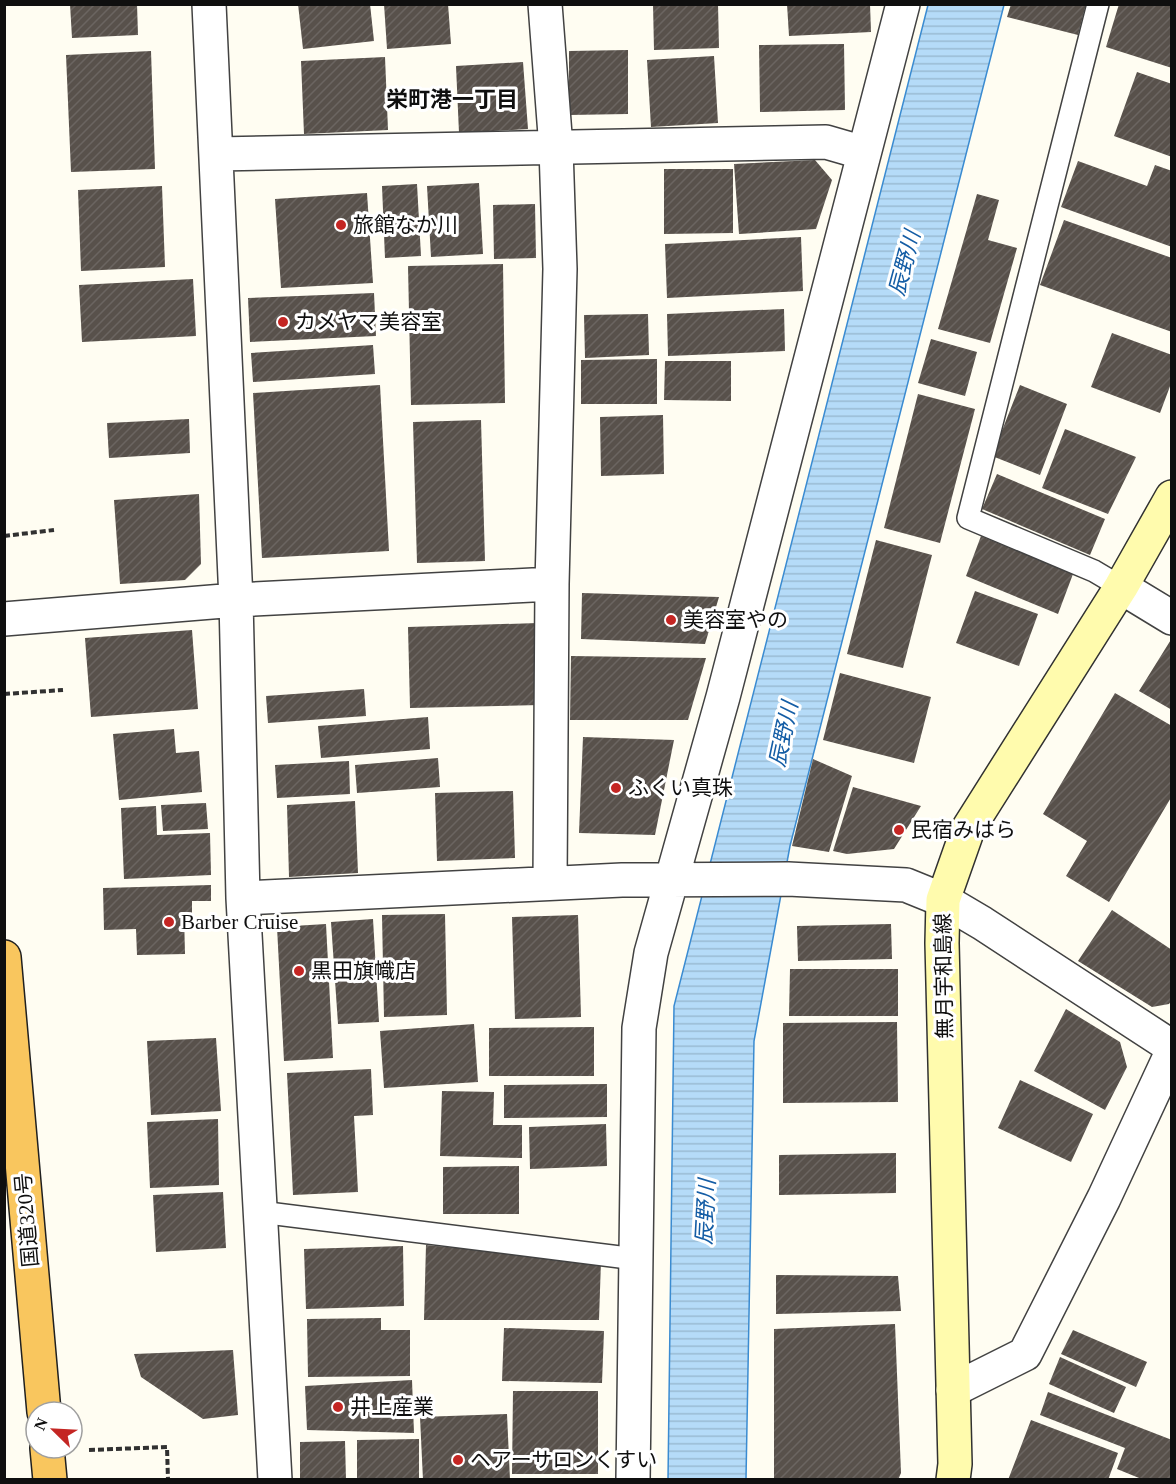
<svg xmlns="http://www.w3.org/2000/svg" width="1176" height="1484" font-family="'Times New Roman','Noto Sans JP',serif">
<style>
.water{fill:url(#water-rules);stroke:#3a8bd1;stroke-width:1.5}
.building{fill:url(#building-hatch)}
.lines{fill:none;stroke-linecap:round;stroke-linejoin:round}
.service-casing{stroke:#424242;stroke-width:24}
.minor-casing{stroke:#424242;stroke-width:36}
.secondary-casing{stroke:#313131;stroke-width:36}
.trunk-casing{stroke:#202020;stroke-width:36}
.path{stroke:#313131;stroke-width:4;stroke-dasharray:6 3;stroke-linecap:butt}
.service{stroke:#fff;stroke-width:21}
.minor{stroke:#fff;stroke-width:33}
.secondary{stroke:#fffbad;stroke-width:33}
.trunk{stroke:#f9c65e;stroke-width:33}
.poi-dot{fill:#c42623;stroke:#fff;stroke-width:2}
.labels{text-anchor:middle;stroke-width:6;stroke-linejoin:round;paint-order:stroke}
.poi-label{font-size:21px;fill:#0f0f0f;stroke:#fff;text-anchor:start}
.street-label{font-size:21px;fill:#0f0f0f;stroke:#fff}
.neighbourhood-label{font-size:22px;font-weight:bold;fill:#0f0f0f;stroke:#fff}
.water-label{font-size:22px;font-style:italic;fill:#145da5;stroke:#fff}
</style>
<defs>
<pattern id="water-rules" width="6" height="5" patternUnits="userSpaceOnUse" patternTransform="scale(1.5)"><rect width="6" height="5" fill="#b5dbf8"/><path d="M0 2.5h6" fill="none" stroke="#9abbd3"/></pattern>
<pattern id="building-hatch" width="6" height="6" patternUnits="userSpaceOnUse" patternTransform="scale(1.5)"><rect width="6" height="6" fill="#58514b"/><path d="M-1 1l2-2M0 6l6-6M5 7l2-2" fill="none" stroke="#6b6561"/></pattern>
</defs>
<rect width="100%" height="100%" fill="#fffdf2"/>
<path class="water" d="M928,5h76l-214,841 -36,195 -8,438 -78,1 6,-474z"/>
<path class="building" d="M70,4h67l1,31 -66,3z
M298,4h72l4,37 -71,8z
M384,4h64l3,40 -64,5z
M653,4h65l1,44 -65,2z
M787,4h83l1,28 -82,4z
M1011,4h75l-8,31 -71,-18z
M1119,4h53v64l-66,-21z
M844,44l1,66 -85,2 -1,-67z
M628,50v64l-59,1v-64z
M151,51l4,118 -84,3 -5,-117z
M714,56l4,67 -67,4 -4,-67z
M385,57l3,73 -84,4 -3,-73z
M523,62l5,67 -69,4 -3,-67z
M1137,72l35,12v73l-58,-21z
M815,160l17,20 -16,49 -77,5 -5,-70z
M1078,161l69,25 8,-21 17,6v76l-111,-40z
M664,169h69v64l-69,1z
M479,183l4,71 -52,3 -4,-71z
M417,184l4,72 -36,2 -3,-72z
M162,186l3,81 -84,4 -3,-81z
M367,193l6,90 -92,5 -6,-89z
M977,194l22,6 -11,40 29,8 -27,95 -52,-14z
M535,204l1,54 -42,1 -1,-54z
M1064,220l108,38v74l-132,-47z
M801,237l2,54 -136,7 -2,-54z
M503,264l2,139 -94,2 -3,-139z
M193,279l3,57 -114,6 -3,-57z
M374,293l2,43 -126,6 -2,-44z
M784,309l1,42 -117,5 -1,-42z
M648,314l1,41 -64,3 -1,-43z
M1112,333l60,22v26l-12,32 -69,-26z
M931,339l46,13 -12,44 -47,-13z
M373,345l2,29 -122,8 -2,-29z
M657,359v45h-76v-44z
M665,361h66v40l-67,-1z
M380,385l9,166 -127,7 -9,-165z
M1020,385l47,19 -27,71 -48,-19z
M918,394l57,15 -35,134 -56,-15z
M663,415l1,59 -63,2 -1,-59z
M189,419l1,34 -81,5 -2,-35z
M481,420l4,141 -68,2 -4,-141z
M1065,429l71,28 -28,57 -66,-26z
M997,474l108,45 -15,36 -108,-46z
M199,494l2,70 -16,16 -65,4 -6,-84z
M981,536l92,38 -15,40 -92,-38z
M876,540l56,15 -29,113 -56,-14z
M975,591l63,23 -19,52 -63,-23z
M582,593l137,4 -14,47 -124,-5z
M538,623l2,82 -130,3 -2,-81z
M192,630l6,79 -107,8 -6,-79z
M1172,638v72l-33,-19z
M571,656l135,2 -18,62h-118z
M840,673l91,24 -17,66 -91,-23z
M364,689l2,27 -98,7 -2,-27z
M1115,693l57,33v70l-63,106 -43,-26 21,-35 -44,-27z
M428,717l2,32 -109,9 -3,-32z
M174,729l2,24 23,-2 3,41 -83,8 -6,-66z
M583,737l91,3 -19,95 -76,-2z
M438,758l2,29 -83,6 -2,-28z
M813,759l39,17 -23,76 -37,-6z
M349,761l1,33 -73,4 -2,-33z
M853,787l68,19 -27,43 -47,5 -14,-3z
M513,791l2,67 -78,3 -2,-68z
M355,801l3,72 -69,4 -2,-72z
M206,803l2,26 -45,2 -2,-26z
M156,806l1,29 53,-2 1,42 -87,4 -3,-71z
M211,885v16h-19v14h-8l1,39 -48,1 -1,-26 -32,1 -1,-42z
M1112,910l60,40v50l-3,4 -17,3 -74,-46z
M445,914l2,101 -63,2 -2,-102z
M578,915l3,102 -66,2 -3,-102z
M373,919l6,103 -41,2 -7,-102z
M326,924l7,134 -49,3 -7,-134z
M891,924l1,35 -94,2 -1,-35z
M790,969h108v47h-109z
M1066,1009l54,33 7,25 -22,43 -71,-39z
M897,1022l1,80 -115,1v-80z
M474,1024l4,58 -94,6 -4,-57z
M594,1027v49h-105v-48z
M216,1038l5,73 -70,4 -4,-74z
M371,1069l2,46 -19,1 4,76 -65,3 -6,-122z
M1020,1080l73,34 -22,48 -73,-34z
M607,1084v33l-103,1v-33z
M442,1091l52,1 -1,33h29v33l-82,-2z
M218,1119l1,66 -69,3 -3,-66z
M606,1124l1,42 -77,3 -1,-42z
M896,1153v40l-117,2v-40z
M519,1166v48h-76v-47z
M223,1192l3,56 -70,4 -3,-57z
M426,1245l175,16 -2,59h-175z
M403,1246l1,60 -98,3 -2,-60z
M776,1275l122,1 3,35 -125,3z
M381,1318v12h29v46l-102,1 -1,-58z
M895,1324l6,149 -3,7h-124v-151z
M504,1328l100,3 -2,52 -100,-2z
M1073,1330l74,32 -11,25 -75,-33z
M233,1350l5,65 -35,4 -62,-42 -7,-23z
M1060,1357l66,30 -12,26 -65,-29z
M412,1380l2,53 -107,-3 -2,-44z
M513,1391h85v83h-86z
M1048,1392l124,48v40h-28l-27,-11 8,-21 -85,-33z
M507,1414l3,66h-87l-3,-63z
M1031,1420l87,33 -10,27h-100z
M419,1439v41h-62v-40z
M345,1441l1,39h-46v-38z"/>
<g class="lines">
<g class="service-casing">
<path id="service" d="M1098,4l-130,514 126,53 27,16
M260,1212l376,47"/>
</g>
<g class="minor-casing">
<path id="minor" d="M209,4l27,596 7,298 32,582
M545,4l11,144 4,121 -8,315 -2,299
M216,154l610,-12 38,11
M1121,587l51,31
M4,619l232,-19 316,-16
M243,898l379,-18 166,-1 118,6 37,15 39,23 190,124
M953,1390l72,-36 79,-156 68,-146
M633,1480l6,-452 12,-75 72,-256 180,-693"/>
</g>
<g class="secondary-casing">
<path id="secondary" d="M953,1480l2,-16 -13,-521 1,-43 25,-71 153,-242 51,-90"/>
</g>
<g class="trunk-casing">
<path id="trunk" d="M4,957l40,455
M47,1448l3,32"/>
</g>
<path class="path" d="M4,536l50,-6
M4,694l59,-4
M89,1450l78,-3 1,33"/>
<use href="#service" class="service"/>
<use href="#minor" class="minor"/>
<use href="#secondary" class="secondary"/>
<use href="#trunk" class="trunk"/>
</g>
<g class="poi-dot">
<circle cx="341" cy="225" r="6"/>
<circle cx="283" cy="322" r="6"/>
<circle cx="671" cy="620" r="6"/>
<circle cx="616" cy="788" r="6"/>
<circle cx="899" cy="830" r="6"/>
<circle cx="169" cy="922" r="6"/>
<circle cx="299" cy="971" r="6"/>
<circle cx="338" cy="1407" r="6"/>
<circle cx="458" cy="1460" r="6"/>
</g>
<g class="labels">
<g class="poi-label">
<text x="353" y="232">旅館なか川</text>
<text x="295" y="329">カメヤマ美容室</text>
<text x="683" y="627">美容室やの</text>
<text x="628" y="795">ふくい真珠</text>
<text x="911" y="837">民宿みはら</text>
<text x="181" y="929">Barber Cruise</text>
<text x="311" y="978">黒田旗幟店</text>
<text x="350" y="1414">井上産業</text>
<text x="470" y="1467">ヘアーサロンくすい</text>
</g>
<g class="street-label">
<text transform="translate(944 976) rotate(-91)" y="7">無月宇和島線</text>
<text transform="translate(27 1220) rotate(-95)" y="7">国道320号</text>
</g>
<g class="neighbourhood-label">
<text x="452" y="107">栄町港一丁目</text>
</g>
<g class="water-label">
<text transform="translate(904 263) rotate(-75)" y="8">辰野川</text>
<text transform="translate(783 734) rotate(-78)" y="8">辰野川</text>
<text transform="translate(705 1212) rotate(-87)" y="8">辰野川</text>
</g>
</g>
<rect width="1176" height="1484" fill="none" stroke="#0f0f0f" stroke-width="12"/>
<g transform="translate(54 1430) rotate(294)"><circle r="28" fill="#ffffff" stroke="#9f9f9f" stroke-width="1.5"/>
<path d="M0-4.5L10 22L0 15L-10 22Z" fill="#c42623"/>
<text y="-9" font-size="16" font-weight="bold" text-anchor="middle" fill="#0f0f0f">N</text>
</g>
</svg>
